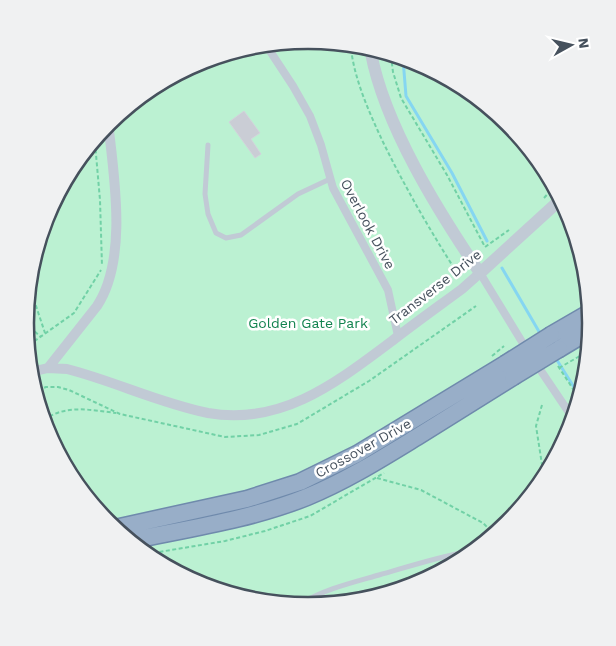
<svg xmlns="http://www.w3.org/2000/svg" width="616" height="646" font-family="'Work Sans',sans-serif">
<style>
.green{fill:#bbf1d2}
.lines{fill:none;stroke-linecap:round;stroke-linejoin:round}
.stream{stroke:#85d6f1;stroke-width:3}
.building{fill:#cacdd5;stroke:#d2d4db}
.trunk-casing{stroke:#6f8aac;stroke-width:19}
.path{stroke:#71d1a6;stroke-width:2;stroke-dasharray:4 2.5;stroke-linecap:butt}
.service{stroke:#c1cad5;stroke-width:5}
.pedestrian{stroke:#c1cad5;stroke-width:8}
.minor{stroke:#c1cad5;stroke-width:10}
.tertiary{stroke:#c1cad5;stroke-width:12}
.trunk{stroke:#98aec8;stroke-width:16}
.trunk-bridge-casing{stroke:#6f8aac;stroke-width:19;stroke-linecap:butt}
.trunk-bridge{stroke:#98aec8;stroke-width:16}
.labels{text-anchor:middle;stroke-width:5;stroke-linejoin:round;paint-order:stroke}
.street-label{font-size:14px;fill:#46515d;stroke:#fff}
.park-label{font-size:14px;fill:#12834f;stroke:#fff}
.rim{fill:none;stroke:#46515d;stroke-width:2.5}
</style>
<rect width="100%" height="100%" fill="#f1efef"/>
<path class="green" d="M29 323a279 279 0 1 1 558 0a279 279 0 1 1-558 0Z"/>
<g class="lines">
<path class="stream" d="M403,59l3,37 46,77 35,68
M502,268l39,67
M555,357l22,35"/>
</g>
<path class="building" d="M244,111l16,22 -9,6 10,15 -6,4 -26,-36z"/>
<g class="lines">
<g class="trunk-casing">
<path id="trunk" d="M551,335l38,-22
M559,349l30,-18
M115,528l132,-29 53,-17 57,-28 148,-90
M134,540c58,-12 118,-21 173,-43 39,-16 74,-38 110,-60 32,-20 64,-40 96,-60"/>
</g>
<path class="path" d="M348,48l3,4 11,2
M351,49c4,32 18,63 32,93 21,43 45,85 71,126
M391,56l2,16 8,26 46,77 38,72 24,-17
M95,143l5,57 2,66
M544,198l8,-9
M32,286l3,17 10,30
M25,323l16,14
M29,345l45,-32 27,-43
M492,356l12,-10
M558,366l19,29
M559,368l26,-15
M38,390l8,-3h12l11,3 51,24 105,23 34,-2 38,-11 72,-43 107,-75
M542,405l-6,21 7,45
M44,420c22,-16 47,-10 72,-7
M377,478l44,12 62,33 10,10
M153,553l72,-12 40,-10 45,-15 74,-43
M324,603l23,-5"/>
<path class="service" d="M208,145l-3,49 3,20 8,19 10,5 15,-3 57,-41 32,-15
M300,604c25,-15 51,-21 79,-29 28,-8 56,-17 86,-23"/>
<path class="pedestrian" d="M268,48l25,38 17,30 11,29 12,43 55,102 10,46
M480,273l47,77
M535,362l37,55"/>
<path class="minor" d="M48,368l49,-62c31,-47 17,-130 11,-184
M35,371l13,-3 19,1c47,12 92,34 141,44 74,13 129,-31 184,-72 23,-18 47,-35 70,-52l18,-16"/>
<path class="tertiary" d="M371,53c14,73 67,158 109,220l80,-73"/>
<use href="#trunk" class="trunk"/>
<g class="trunk-bridge-casing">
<path id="trunk-bridge" d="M505,364l46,-29
M513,377l46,-28"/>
</g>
<use href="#trunk-bridge" class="trunk-bridge"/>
</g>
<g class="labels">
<g class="street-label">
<text transform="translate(368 224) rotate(62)" y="5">Overlook Drive</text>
<text transform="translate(435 287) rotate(-38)" y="5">Transverse Drive</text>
<text transform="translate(363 448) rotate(-29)" y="5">Crossover Drive</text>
</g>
<g class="park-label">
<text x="308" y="328">Golden Gate Park</text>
</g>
</g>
<path d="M0 0H616V646H0ZM34 323a274 274 0 1 1 548 0a274 274 0 1 1-548 0Z" fill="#f0f1f2" fill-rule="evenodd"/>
<path class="rim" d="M34 323a274 274 0 1 1 548 0a274 274 0 1 1-548 0Z"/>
<g transform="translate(571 45) rotate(82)" stroke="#ffffff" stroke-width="4" paint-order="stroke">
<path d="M0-4L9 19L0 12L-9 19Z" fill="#46515d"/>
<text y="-8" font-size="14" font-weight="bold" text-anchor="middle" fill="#46515d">N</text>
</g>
</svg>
